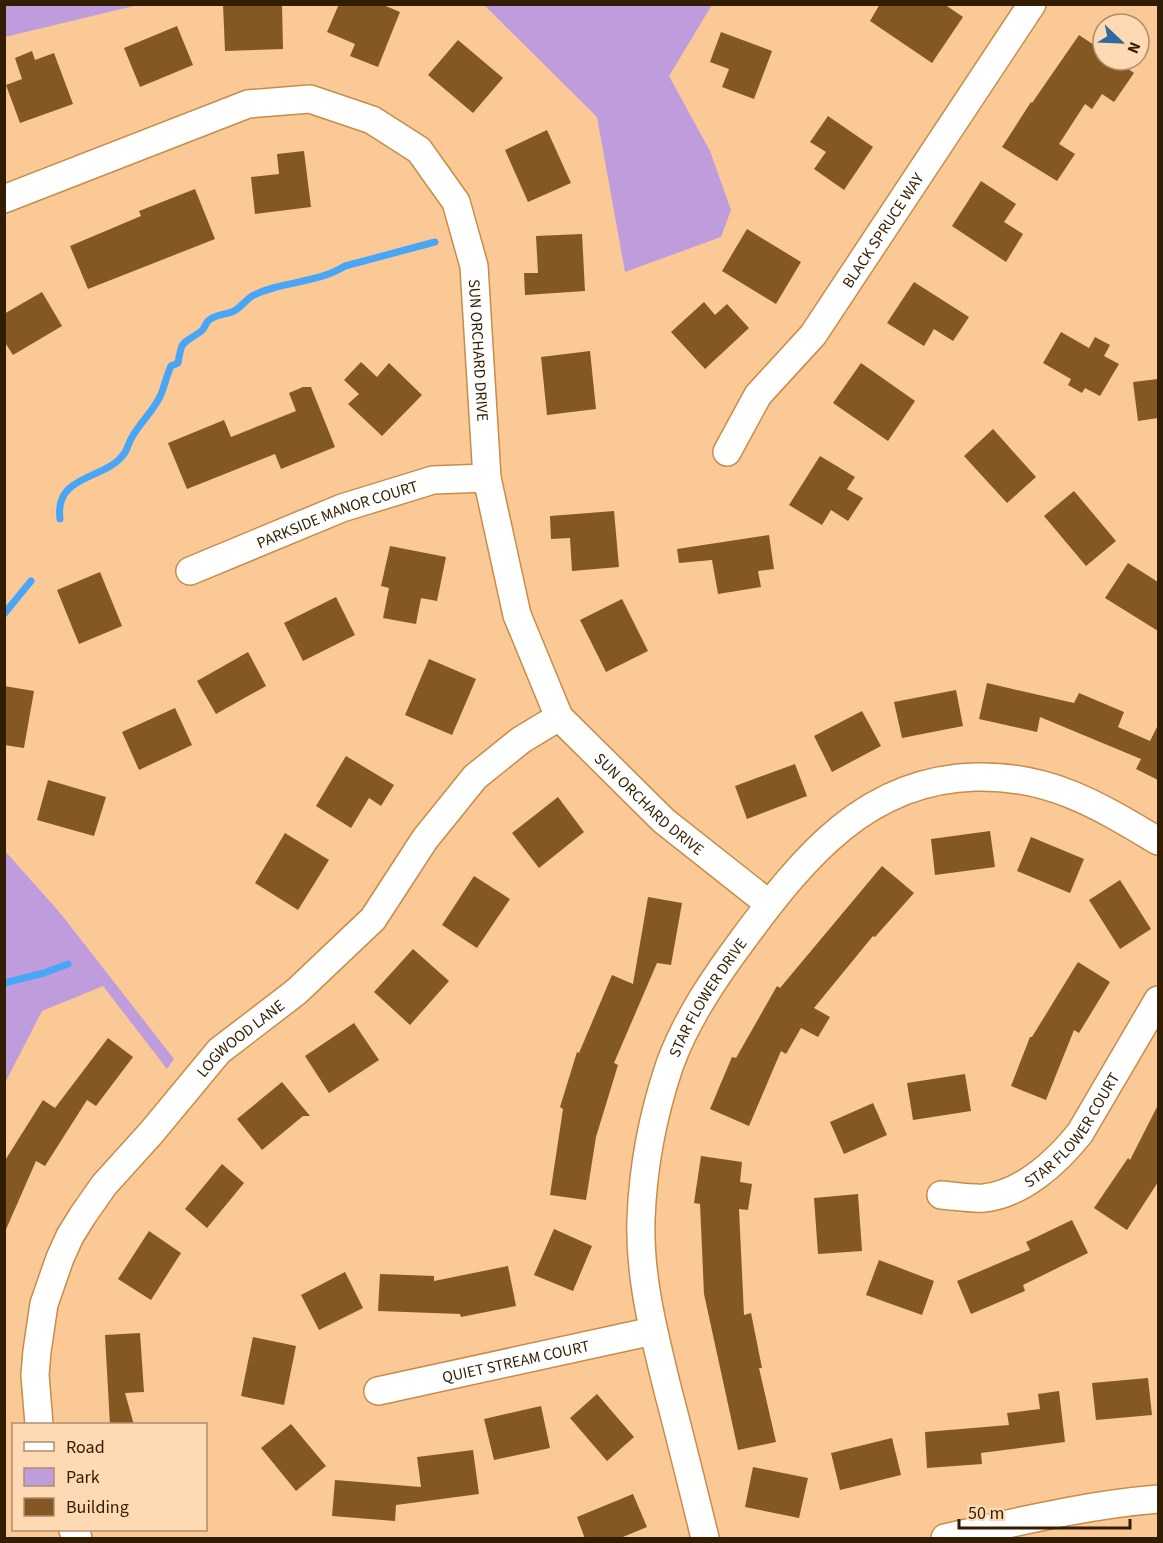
<svg xmlns="http://www.w3.org/2000/svg" width="1163" height="1543" font-family="'Source Sans 3',sans-serif">
<style>
.green{fill:#bf9ddd}
.lines{fill:none;stroke-linecap:round;stroke-linejoin:round}
.stream{stroke:#49a6f7;stroke-width:7}
.building{fill:#835823}
.minor-casing{stroke:#c68d4a;stroke-width:30}
.minor{stroke:#fff;stroke-width:27}
.labels{text-anchor:middle;stroke-width:6;stroke-linejoin:round;paint-order:stroke}
.street-label{font-size:16px;fill:#331d01;stroke:#fed9b3}
</style>
<rect width="100%" height="100%" fill="#fac996"/>
<path class="green" d="M5,4h133v1l-133,32z
M484,5h228l-43,71 41,75 21,59 -10,27 -96,35 -28,-155z
M5,851l56,63 113,145 -7,10 -64,-83 -61,25 -37,72z"/>
<g class="lines">
<path class="stream" d="M60,519c-6,-45 45,-39 63,-64 4,-4 5,-11 8,-16 8,-16 25,-30 31,-47 3,-9 5,-17 9,-26l7,-3c4,-24 4,-18 22,-31 5,-3 5,-8 8,-11 7,-7 18,-6 26,-10 7,-4 12,-11 18,-15 29,-15 64,-12 93,-30l90,-24
M4,614l27,-33
M4,983l40,-10 24,-9"/>
</g>
<path class="building" d="M223,4h59l1,45 -58,2z
M339,4h42l19,8 -22,55 -28,-11 5,-12 -28,-12z
M880,4h64l19,13 -31,46 -62,-42z
M177,26l16,39 -53,22 -16,-39z
M721,32l51,19 -18,48 -32,-12 7,-18 -19,-7z
M1079,35l24,16v9h12l19,13 -20,29 -12,-8 -10,15 -7,-5 -26,40 16,10 -18,27 -55,-34 29,-45 1,1z
M458,40l45,38 -30,35 -45,-38z
M32,51l3,9 19,-7 19,51 -53,19 -14,-38 16,-6 -7,-21z
M828,116l45,31 -29,43 -30,-21 12,-17 -16,-10z
M547,130l24,53 -43,19 -23,-52z
M304,151l7,56 -56,7 -4,-37 28,-3 -2,-20z
M981,181l35,23 -12,18 19,12 -17,28 -54,-36z
M195,189l20,50 -127,50 -18,-43 71,-30 -2,-5z
M747,229l54,33 -25,42 -54,-33z
M582,234l3,57 -60,4 -1,-22h14l-2,-37z
M914,282l55,35 -16,24 -19,-12 -10,17 -37,-23z
M42,292l20,34 -49,29 -9,-14v-27z
M704,302l11,13 12,-11 22,24 -44,41 -34,-37z
M1061,332l28,16 6,-11 15,8 -6,11 15,8 -19,32 -15,-8 -3,5 -14,-8 3,-6 -28,-16z
M590,351l6,58 -49,6 -6,-58z
M361,362l16,15 12,-14 33,32 -40,41 -34,-32 11,-10 -15,-14z
M861,363l54,38 -27,40 -55,-38z
M1158,379v39l-20,3 -5,-39z
M303,387h8l24,60 -54,22 -6,-15 -88,35 -19,-46 56,-23 7,17 65,-26 -7,-18z
M993,429l43,48 -29,26 -43,-47z
M820,456l35,21 -8,12 16,9 -15,23 -17,-11 -9,15 -33,-20z
M1074,491l42,50 -30,25 -42,-50z
M614,511l5,56 -47,4 -2,-33 -19,1 -1,-23z
M769,535l5,34 -16,2 3,16 -43,7 -6,-34 -33,3 -2,-14z
M390,546l56,11 -9,44 -16,-3 -5,26 -33,-6 6,-30 -8,-2z
M1128,563l30,19v49l-53,-33z
M100,572l22,54 -43,18 -22,-54z
M336,597l19,38 -52,26 -19,-38z
M622,599l26,52 -42,21 -26,-52z
M248,652l18,34 -50,28 -19,-33z
M429,659l47,20 -24,56 -47,-20z
M987,683l87,20 5,-10 45,19 -6,15 32,14 8,-16v55l-22,-11 5,-10 -101,-42 -3,15 -58,-13z
M4,686l30,5 -10,57 -20,-3z
M956,690l7,36 -61,12 -8,-36z
M175,708l17,37 -53,25 -17,-38z
M862,711l19,35 -49,26 -18,-36z
M346,756l48,29 -13,21 -12,-8 -18,30 -35,-22z
M795,764l12,32 -60,23 -12,-33z
M48,780l58,17 -12,39 -57,-16z
M558,797l26,35 -45,36 -27,-35z
M990,831l5,36 -60,8 -4,-36z
M285,833l44,27 -31,50 -43,-27z
M1031,837l53,22 -14,34 -53,-22z
M882,866l32,27 -39,44 -2,-1 -59,72 16,9 -12,20 -17,-9 -15,26 -5,-3 -32,75 -39,-17 22,-52 4,1 41,-72 3,2z
M474,876l36,23 -33,49 -35,-23z
M1120,880l31,49 -31,20 -31,-49z
M648,897l34,6 -11,62 -14,-2 -43,100 4,2 -22,72 -10,63 -36,-5 13,-86 -3,-2 17,-55 2,1 33,-78 21,9z
M413,949l36,32 -39,44 -36,-33z
M1078,962l32,20 -31,51 -5,-3 -28,70 -35,-14 19,-49h2z
M354,1023l25,37 -50,33 -24,-37z
M108,1038l25,19 -37,49 -9,-6 -42,66 -9,-5 -32,73v-72l39,-62 12,8z
M965,1074l6,37 -58,9 -6,-37z
M282,1082l28,34h-7l-41,34 -25,-31z
M873,1103l14,32 -43,19 -14,-32z
M1158,1105v77l-31,48 -33,-22 34,-50 2,2z
M701,1156l41,6 -2,20 12,2 -4,26 -9,-1 5,106 7,-2 11,55h-3l17,74 -38,8 -34,-156 -4,-90 -6,-1z
M222,1164l22,19 -37,45 -22,-19z
M858,1194l4,57 -44,3 -4,-56z
M1072,1220l16,33 -65,32 2,6 -54,23 -14,-33 73,-31 -4,-8z
M554,1229l38,17 -19,45 -39,-16z
M149,1231l32,22 -30,47 -33,-21z
M879,1260l55,21 -12,34 -56,-20z
M508,1266l8,40 -55,11 -1,-3 -82,-3 2,-37 54,2v5z
M345,1272l18,36 -44,22 -18,-35z
M140,1333l4,59 -19,1 9,32h-24l-5,-90z
M253,1337l43,9 -12,59 -43,-9z
M1148,1378l4,37 -56,5 -4,-37z
M1059,1391l6,51 -84,11 1,11 -55,4 -2,-36 84,-7 -2,-12 33,-4 -2,-15z
M597,1394l37,43 -27,24 -37,-43z
M541,1406l9,42 -56,12 -10,-41z
M291,1424l35,42 -30,25 -35,-43z
M892,1438l9,37 -61,15 -9,-37z
M473,1450l6,44 -83,11 -1,16 -63,-5 3,-36 86,7 -4,-30z
M753,1467l55,11 -9,40 -54,-11z
M633,1494l14,33 -29,12h-33l-8,-22z"/>
<g class="lines">
<g class="minor-casing">
<g id="minor">
<path id="s1" d="M4,199l244,-95 62,-5 62,21 47,30 37,52 18,64 13,212 30,137 42,102 105,104 105,83"/>
<path id="s2" d="M727,452l31,-57 55,-60 219,-331"/>
<path id="s3" d="M190,571l152,-63 91,-28 54,-2"/>
<path id="s4" d="M941,1195c14,1 29,4 43,3 38,-4 73,-36 96,-65l78,-133"/>
<path id="s5" d="M378,1391l275,-60"/>
<path id="s6" d="M39,1424l-4,-49 2,-24 7,-47 16,-46 10,-22 13,-21 21,-30 47,-52 68,-82 77,-59 77,-73 52,-80 50,-62 46,-37 38,-23"/>
<path d="M73,1530l5,8"/>
<path id="s7" d="M705,1538c-12,-49 -24,-98 -37,-147 -14,-57 -29,-114 -27,-172 2,-53 12,-105 29,-155 17,-46 45,-87 74,-126 60,-81 122,-158 231,-161 74,-2 123,28 183,64"/>
<path d="M945,1538c72,-16 140,-33 213,-39"/>
</g>
</g>
<use href="#minor" class="minor"/>
</g>
<g class="labels">
<g class="street-label">
<text dy="6" stroke="none"><textPath href="#s2" startOffset="272">BLACK SPRUCE WAY</textPath></text>
<text dy="6" stroke="none"><textPath href="#s1" startOffset="660">SUN ORCHARD DRIVE</textPath></text>
<text dy="6" stroke="none"><textPath href="#s3" startOffset="158">PARKSIDE MANOR COURT</textPath></text>
<text dy="6" stroke="none"><textPath href="#s1" startOffset="1164">SUN ORCHARD DRIVE</textPath></text>
<text dy="6" stroke="none"><textPath href="#s7" startOffset="561">STAR FLOWER DRIVE</textPath></text>
<text dy="6" stroke="none"><textPath href="#s6" startOffset="456">LOGWOOD LANE</textPath></text>
<text dy="6" stroke="none"><textPath href="#s4" startOffset="159">STAR FLOWER COURT</textPath></text>
<text dy="6" stroke="none"><textPath href="#s5" startOffset="141">QUIET STREAM COURT</textPath></text>
</g>
</g>
<rect width="1163" height="1543" fill="none" stroke="#331d01" stroke-width="12"/>
<rect x="12" y="1423" width="195" height="108" fill="#fed9b3" stroke="#ad8e6c" stroke-width="1.5"/>
<rect x="24" y="1442" width="30" height="9" fill="#ffffff" stroke="#ad8e6c" stroke-width="1.5"/>
<text x="66" y="1453" font-size="18" fill="#331d01">Road</text>
<rect x="24" y="1468" width="30" height="18" fill="#bf9ddd" stroke="#ad8e6c" stroke-width="1.5"/>
<text x="66" y="1483" font-size="18" fill="#331d01">Park</text>
<rect x="24" y="1498" width="30" height="18" fill="#835823" stroke="#ad8e6c" stroke-width="1.5"/>
<text x="66" y="1513" font-size="18" fill="#331d01">Building</text>
<g transform="translate(1121 42) rotate(113)"><circle r="28" fill="#fed9b3" stroke="#ad8e6c" stroke-width="1.5"/>
<path d="M0-4.5L10 22L0 15L-10 22Z" fill="#2c6ba2"/>
<text y="-9" font-size="16" font-weight="bold" text-anchor="middle" fill="#331d01">N</text>
</g>
<path d="M959 1519v9h171v-9" fill="none" stroke="#331d01" stroke-width="3"/>
<text x="968" y="1519" font-size="18" fill="#331d01" stroke="#fed9b3" stroke-width="4.5" paint-order="stroke">50 m</text>
</svg>
